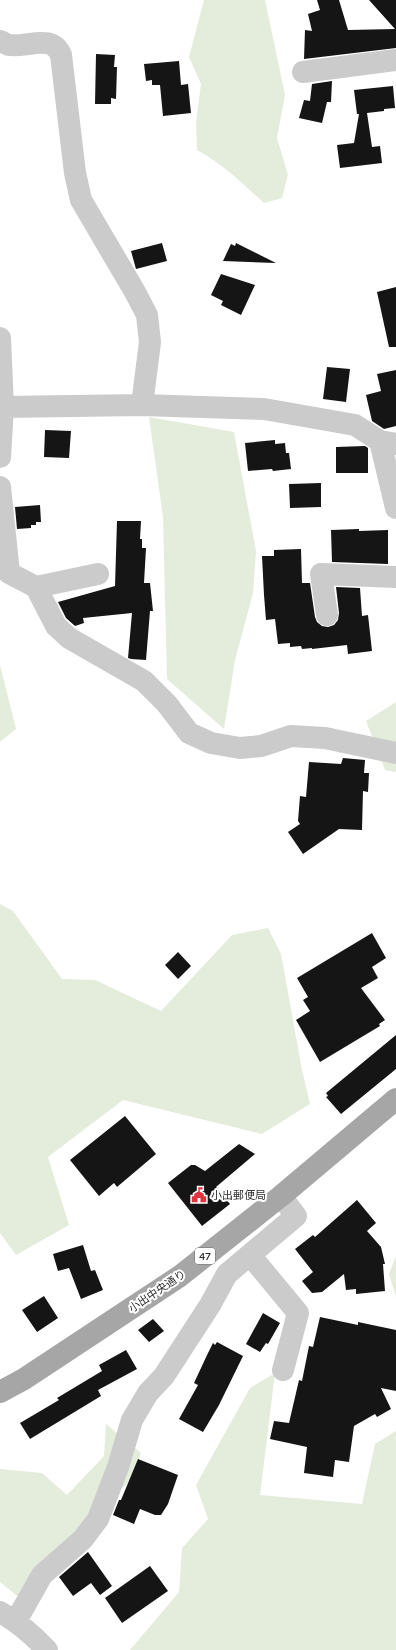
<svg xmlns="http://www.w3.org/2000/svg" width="396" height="1650" font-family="Lato,'Noto Sans JP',sans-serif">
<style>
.green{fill:#e4ecdc}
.building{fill:#151515}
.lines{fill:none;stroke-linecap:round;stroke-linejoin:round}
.minor{stroke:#cbcbcb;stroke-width:22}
.major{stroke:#a6a6a6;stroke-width:22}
.labels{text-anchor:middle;stroke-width:4;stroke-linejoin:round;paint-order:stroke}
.shield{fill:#fff;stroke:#6d6d6d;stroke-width:1}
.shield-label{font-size:10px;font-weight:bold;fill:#2e2e2e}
.poi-label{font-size:11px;fill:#2e2e2e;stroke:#fff;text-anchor:start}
.street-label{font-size:11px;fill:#2e2e2e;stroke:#fff}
</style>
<rect width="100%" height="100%" fill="#fff"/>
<path class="green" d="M204,0h61l20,95 -8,43 11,37 -6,23 -18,5c-21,-19 -41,-39 -67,-53l-1,-27 5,-39 -12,-27z
M149,417l85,15 22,119 -3,42 -18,67 -11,69 -57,-50 -4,-162z
M0,665l16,64 -16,13z
M396,702v70l-11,-2 -19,-49z
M0,904l13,7 49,68 33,1 66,31 71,-76 36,-7 13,26 21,116 8,34 -48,30 -139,-34 -75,57 21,68 -53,30 -16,-22z
M396,1256v41l-7,-23z
M275,1373l-15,122 102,9 13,-60 21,-13v219h-266l49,-58 3,-44 26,-29 -12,-34 54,-97z
M106,1424l35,29 -8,25 -26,25 -86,96 -21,-17v-113l42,4 25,22 37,-39z"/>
<path class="building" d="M317,0h22l9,30 47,-1 -26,-29h27v48l-92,11 1,-29 7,1 -4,-17 12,-4z
M96,54l19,1 -1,12h3l-1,32 -5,-1v6h-16z
M179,61l2,24 7,-1 3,29 -28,3 -3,-31h-8v-5l-6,1 -2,-17z
M332,81l-1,21h-4l-5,21 -23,-5 5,-18 6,1 2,-17z
M393,86l2,22 -11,1v2l-17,2 5,34 8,-1 2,17 -42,5 -3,-23 17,-2 5,-29h-2l-3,-24z
M162,243l5,18 -31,8 -5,-18z
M236,243l40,20 -53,-2 8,-17 4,2z
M221,274l34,11 -14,30 -20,-10 2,-4 -12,-6z
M396,287v60h-7l-12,-55z
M327,367l23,2 -4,33 -23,-3z
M396,370v56l-12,3 -12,-8 -6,-26 15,-4 -4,-17z
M45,430l26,1 -2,27 -25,-1z
M275,440v4l10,-1 1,10h3l2,16 -18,2 -1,-2 -24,2 -3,-28z
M365,446l3,2v25h-32v-26z
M321,483v24l-31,1 -1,-24z
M40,505l1,17h-5v3h-5v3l-14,1 -2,-22z
M117,521h24l-1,18h2v9h4l-2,35h6l3,28h-3l-4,49 -15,-1 -3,-1 4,-45 -49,5 1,5 -9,3 -9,-8 -8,-16 57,-16z
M359,529v2l29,-1v34l-56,-2 -1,-32z
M301,549l1,34h8l5,34 2,5 5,4 6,1 6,-2 4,-5 1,-7 -3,-26 24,1 2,28 6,-1 4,36 -24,3 -1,-9 -35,4v-1l-10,1 -1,-3 -11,1v-4l-12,1 -3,-25 -9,1 -2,-25 -2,-39h12v-6z
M343,758l22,2 -1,13h5l-1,19 -5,-1 -1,39 -23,-1 -36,25 -15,-22 12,-8 -2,-3 2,-25 6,1 3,-35 32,2z
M372,933l14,25 -14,9 6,11 -17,10 24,32 -6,4 1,2 -60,36 -24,-42 14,-9 -7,-11 5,-3 -11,-19z
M178,952l13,14 -13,13 -13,-14z
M396,1035v34l-55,45 -15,-17 2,-1 -2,-3z
M125,1116l31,38 -39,33 -3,-4 -15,13 -29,-36z
M239,1144l16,10 -39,33 14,17 -28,22 -34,-43 23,-18h4l10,6z
M357,1200l19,23 -9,8 14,16 4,17h-2l2,27 -29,3v-5l-10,1 -2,-16 -22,18 -10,1 -10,-12 11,-9 -18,-23 18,-14 2,2z
M83,1245l8,26 4,-1 8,20 -22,9 -12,-31 -11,3 -5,-17z
M44,1296l14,22 -21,14 -15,-22z
M263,1313l17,10 -12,21 -2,-1 -6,9 -14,-8z
M320,1317l38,8v-3l38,8v61l-15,-3 10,21 -14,8 -2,-3 -21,12 -5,36 -14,-2 -2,17 -29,-4 3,-26 -37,-8 4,-18 15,2 10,-43 3,1 7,-35 4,1z
M153,1319l11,12 -15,11 -11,-12z
M217,1342l26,14 -24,49 -16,27 -24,-13 19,-34 -4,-2 14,-30 5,-10 2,2z
M126,1350l11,19 -39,21 3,6 -71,43 -10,-16 39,-23 -2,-2 45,-27 -3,-6z
M138,1459l40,16 -10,29 -7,11h-6l-15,-6 -6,15 -21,-9 6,-15h2z
M88,1552l24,34 -12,9 -9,-12 -18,13 -14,-19z
M150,1566l18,25 -46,32 -17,-25z"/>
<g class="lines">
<path class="minor" d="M0,41c3,1 6,3 9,4 18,3 43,-12 52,10l14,118 6,27 54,92 12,23 3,27 -8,63
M303,72l93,-12
M0,338l3,69 139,-2 122,4 91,16 25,16 16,3
M380,441l16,67
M0,457l3,-50
M0,487l9,86 27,14 20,39 13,12 75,43 23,23 22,29 22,10 29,5 21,-2 30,-10 34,2 71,15
M36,587l62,-13
M327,615l-6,-41 75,3
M250,1255l48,58 -15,57
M0,1612c18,10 33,23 47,38
M16,1621l26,-46 41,-36 15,-20 20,-52 14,-47 16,-27 16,-17 46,-71 17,-31 69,-58 -15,-20"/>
<path class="major" d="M0,1392l24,-13 156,-103 101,-80 115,-97"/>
</g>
<defs>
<g id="civic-bare" transform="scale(1.2)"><path d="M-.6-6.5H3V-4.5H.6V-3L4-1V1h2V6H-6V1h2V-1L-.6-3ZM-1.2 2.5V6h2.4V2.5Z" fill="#e23440" stroke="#fff" stroke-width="2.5" paint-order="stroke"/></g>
</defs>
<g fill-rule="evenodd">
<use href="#civic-bare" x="199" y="1195"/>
</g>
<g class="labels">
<rect class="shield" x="195" y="1248" width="20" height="16" rx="3"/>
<g class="shield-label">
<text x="205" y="1260">47</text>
</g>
<g class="poi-label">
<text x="211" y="1199">小出郵便局</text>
</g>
<g class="street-label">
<text transform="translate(157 1291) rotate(-34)" y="4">小出中央通り</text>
</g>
</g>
</svg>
